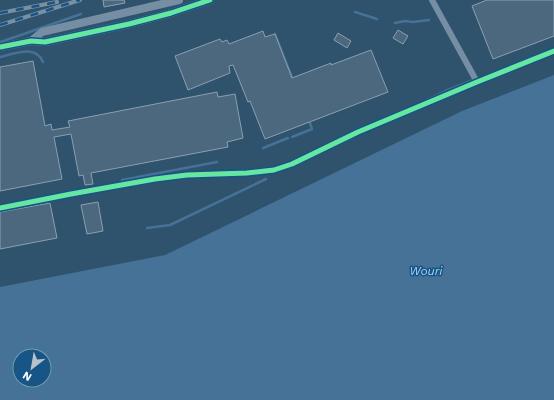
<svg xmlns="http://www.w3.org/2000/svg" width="554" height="400" font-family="'Work Sans',sans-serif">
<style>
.water{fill:#457296;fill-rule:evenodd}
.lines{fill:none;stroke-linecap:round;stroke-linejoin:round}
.stream{stroke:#457296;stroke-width:2.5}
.building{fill:#4c687e;stroke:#8aa0b0}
.minor{stroke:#768ea3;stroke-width:6}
.tertiary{stroke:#768ea3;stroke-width:8}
.rail-casing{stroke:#7890a3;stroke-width:4}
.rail{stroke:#165586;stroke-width:2.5;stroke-dasharray:8;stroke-linecap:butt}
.cycleway-casing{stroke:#165586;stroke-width:8}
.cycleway{stroke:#66e7a1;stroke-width:5}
.labels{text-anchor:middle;stroke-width:3;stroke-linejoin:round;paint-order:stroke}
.water-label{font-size:12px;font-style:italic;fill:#a7d4f5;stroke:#165586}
</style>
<rect width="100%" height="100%" fill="#2f526d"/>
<path class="water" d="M554,75v325h-554v-113l165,-32 297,-144zM20,356h24v24h-24z"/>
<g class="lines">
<path class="stream" d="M355,12l22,7
M395,23l10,-2 8,1 16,-2
M0,25l77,-25
M275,34l18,46
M0,42l18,-6 63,-22
M0,57c14,-3 36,-13 43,5
M423,102l25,-12 25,-10
M292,137l20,-8 -3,-9
M263,148l25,-10
M122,180l95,-18
M147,228l23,-3 96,-46"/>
</g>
<path class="building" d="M103,0h21l1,3 -21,4z
M487,0h67v36l-61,23 -21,-53z
M398,30l10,6 -5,8 -10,-6z
M263,31l2,6 10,-3 17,44 39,-15v2l40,-15 17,42 -123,47 -15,-38 -2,1 -15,-37 -4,1 1,7 -42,17 -13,-34 45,-17 2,3 5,-2 2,4z
M338,33l13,8 -4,7 -13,-8z
M33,61l12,65 6,-2 1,6 18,-3 -2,-6 149,-29 1,5 17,-3 8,44 -16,4 1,5 -137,26 2,11 -8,1 -2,-10 -4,1 -8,-42 -17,3 8,42 -62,12v-124z
M98,202l5,29 -16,3 -6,-29z
M50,203l7,35 -57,11v-37z"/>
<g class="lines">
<path class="minor" d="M432,0l45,82
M0,208l71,-14 84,-15 32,-4 60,-2 27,-3 18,-6 66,-32 119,-50 77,-31"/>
<path class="tertiary" d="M31,41l11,-9 137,-32
M0,47l31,-6 14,1 84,-18 42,-11 39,-13"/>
<g class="rail-casing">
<path id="rail" d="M0,13l57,-11
M0,25l80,-25"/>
</g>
<use href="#rail" class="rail"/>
<g class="cycleway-casing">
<path id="cycleway" d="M0,47l31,-6 14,1 84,-18 42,-11 39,-13
M0,208l71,-14 84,-15 32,-4 60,-2 27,-3 18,-6 66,-32 119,-50 77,-31"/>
</g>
<use href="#cycleway" class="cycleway"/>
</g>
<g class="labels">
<g class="water-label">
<text x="426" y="275">Wouri</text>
</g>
</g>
<g transform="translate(32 368) rotate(211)"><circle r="19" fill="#165586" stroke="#7399b6"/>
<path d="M0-3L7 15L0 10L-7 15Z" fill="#b6c2cc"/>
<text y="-6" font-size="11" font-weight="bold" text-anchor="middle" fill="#ffffff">N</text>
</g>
</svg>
